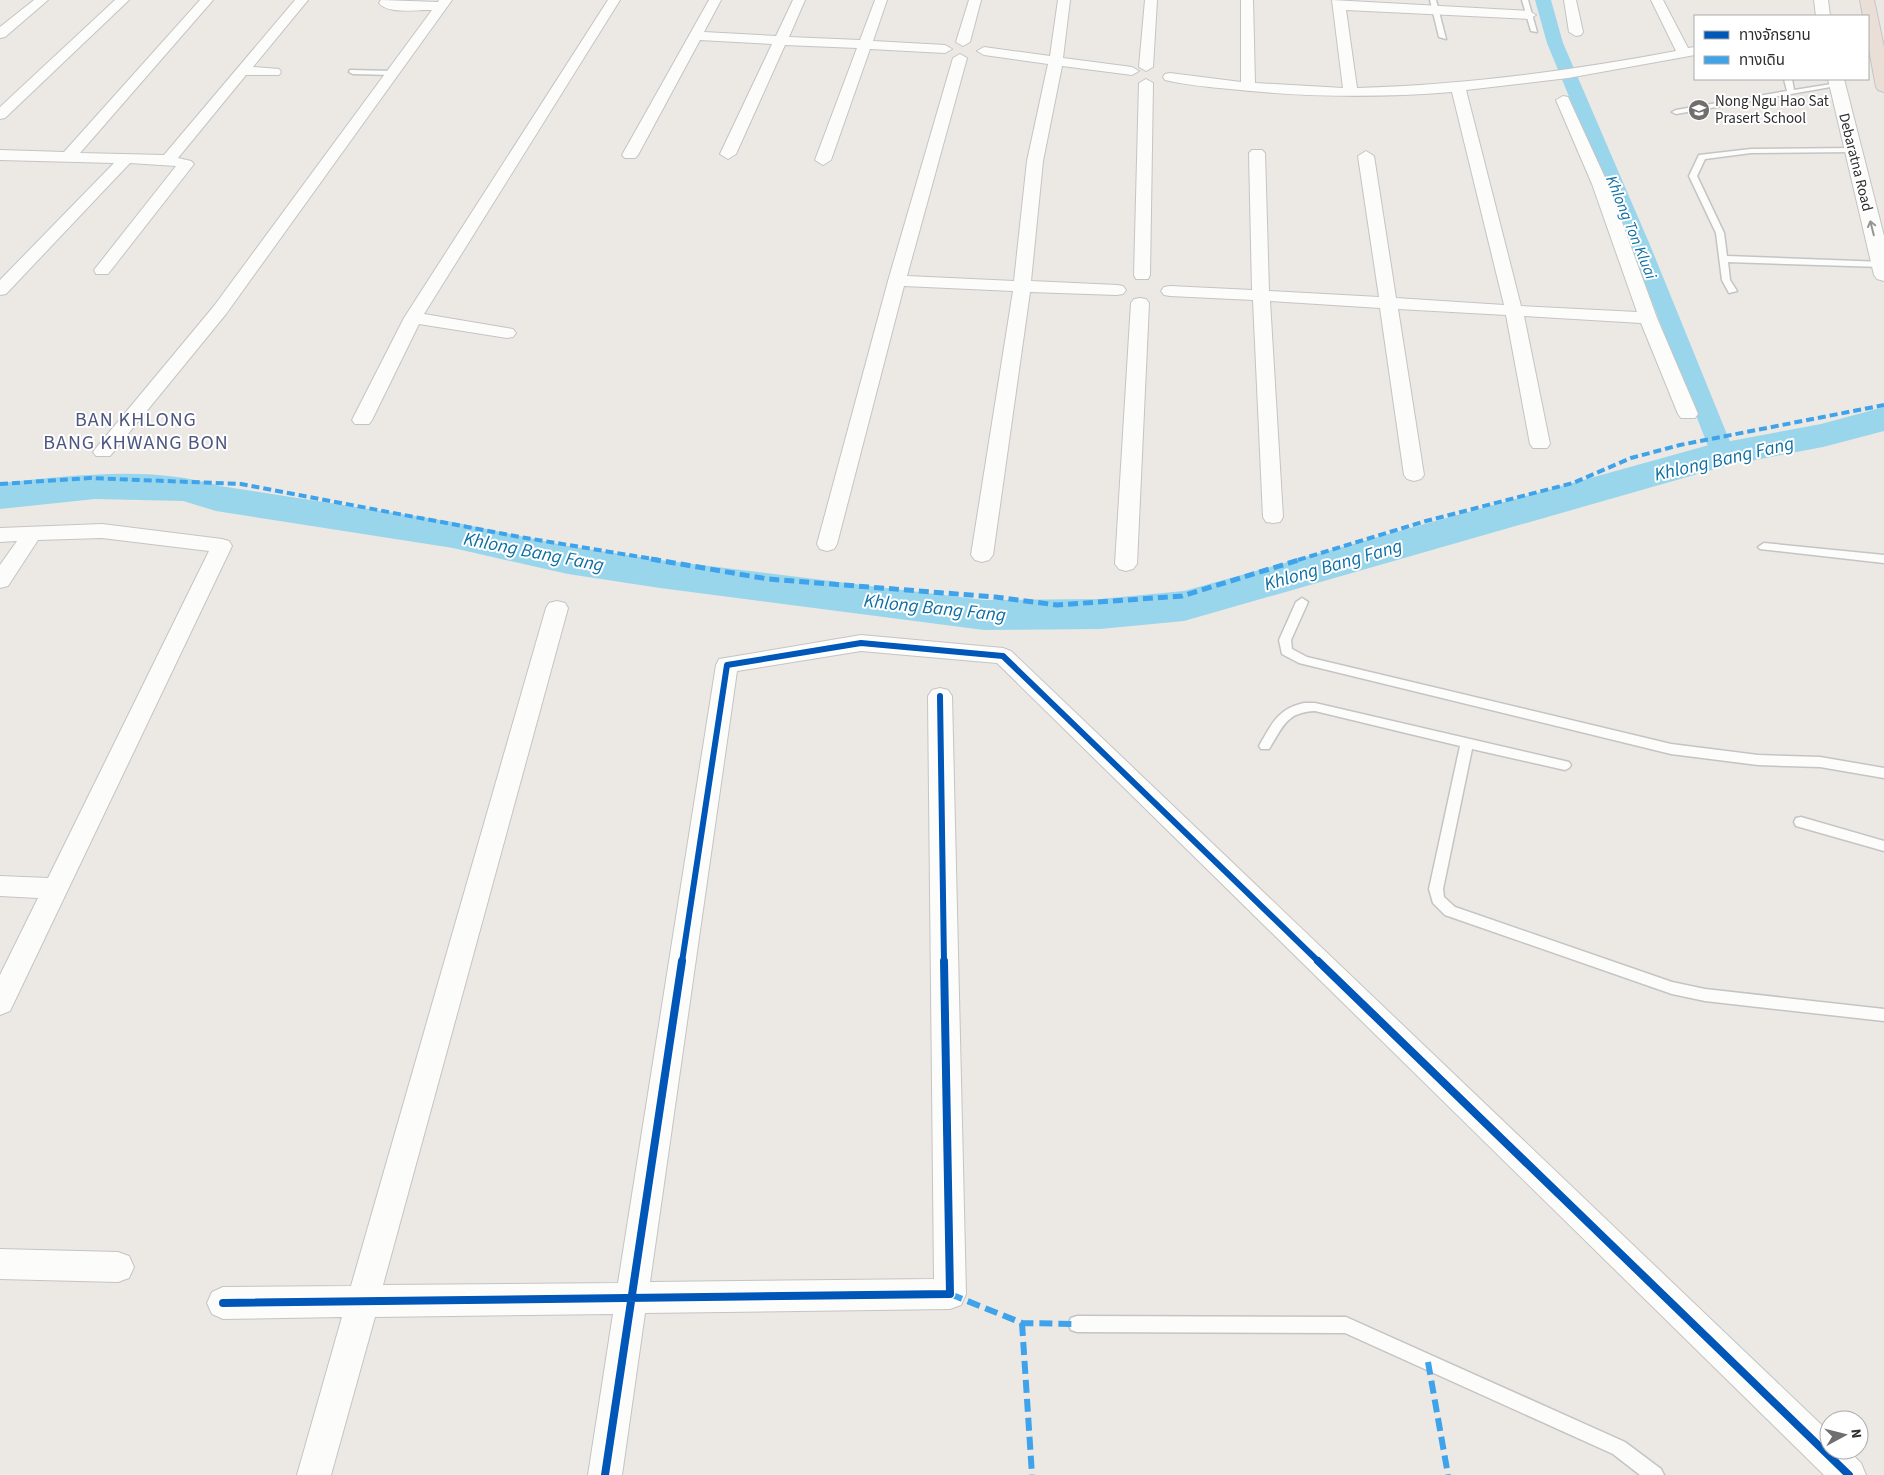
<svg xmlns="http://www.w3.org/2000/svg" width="1884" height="1475" font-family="'Source Sans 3','Noto Sans Thai',sans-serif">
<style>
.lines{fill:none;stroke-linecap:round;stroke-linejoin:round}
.canal{fill:#99d6ec;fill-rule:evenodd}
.river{fill:#99d6ec;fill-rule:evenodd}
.lane-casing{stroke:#c5c4c5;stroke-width:3}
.street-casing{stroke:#c5c4c5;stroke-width:2}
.secondary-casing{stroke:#c5c4c5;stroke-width:2}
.highway-casing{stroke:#c6c5c4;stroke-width:2}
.lane{fill:#fcfcfb;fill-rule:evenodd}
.street{fill:#fcfcfb;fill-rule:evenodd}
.secondary{fill:#fcfcfb;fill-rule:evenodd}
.highway{fill:#eadfd6;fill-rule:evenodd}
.quiet-far2{stroke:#3ea3eb;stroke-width:4;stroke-dasharray:8 4;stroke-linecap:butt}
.quiet-far1{stroke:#3ea3eb;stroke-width:5;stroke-dasharray:10 5;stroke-linecap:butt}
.quiet{stroke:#3ea3eb;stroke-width:6;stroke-dasharray:13 6;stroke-linecap:butt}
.cycleway-far1-casing{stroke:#fff;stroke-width:9}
.cycleway-casing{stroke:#fff;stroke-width:11}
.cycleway-far1{stroke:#0057b8;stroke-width:6}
.cycleway{stroke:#0057b8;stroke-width:8}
.oneway{stroke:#959594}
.labels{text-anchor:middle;stroke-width:4;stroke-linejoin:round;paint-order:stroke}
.far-poi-label{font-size:15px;fill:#2e2e2e;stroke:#fff;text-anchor:start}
.far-street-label{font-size:15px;fill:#2e2e2e;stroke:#fff}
.far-water-label{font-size:16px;font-style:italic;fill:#0d6fa3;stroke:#fff}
.water-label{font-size:19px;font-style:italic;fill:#0d6fa3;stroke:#fff}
.quarter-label{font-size:20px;letter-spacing:1px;fill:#4d5680;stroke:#fff}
</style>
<rect width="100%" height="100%" fill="#ece8e4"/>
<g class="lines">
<path class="canal" d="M1535,0h16l12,43 87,202 85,209 -4,5 -8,2 -8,-2 -4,-5 -81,-209 -83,-202z"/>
<path class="river" d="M1884,407v24l-61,16 -94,18 -545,156 -84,8 -116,1 -324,-42 -92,-14 -115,-26 -237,-37 -33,-10 -88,-2 -95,10v-26c73,-7 148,-18 220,3l233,36 115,24 92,14 324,40 116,-1 84,-8 525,-146 112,-21z"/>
<g class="lane-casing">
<path id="lane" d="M1430,0h6l10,39 -7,-2z
M1522,0h6l9,32 -6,-1z
M350,70l42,1 4,2 -4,2 -39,-1 -4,-2z
M1784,79h8l2,11 44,-7 4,2 -166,29 -4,-2 4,-2 111,-19z
M1856,148v4h-3l-102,1 -46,6 -8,17 27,57 3,23 157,6v4l-3,1 -153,-5 2,18 7,11 -8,2 -7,-13 -6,-47 -27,-57 10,-21 52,-6z
M1764,543l120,12v8l-124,-14 -2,-2z
M1302,598l6,4 -17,38 1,9 15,8 364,87 87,11 62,2 64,11v10l-64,-11 -62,-2 -87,-11 -372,-91 -17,-9 -3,-14 17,-38z
M1304,703h11l254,59 2,3 -2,3 -4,2 -93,-21 -29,140 1,8 11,10 217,75 33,7 179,20v12l-179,-20 -33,-7 -227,-79 -12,-12 -4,-14 31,-143 -145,-35c-29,1 -32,16 -46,38h-8l-2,-3c13,-22 18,-37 45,-43z
M1801,817l83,24v10l-88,-25 -2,-4 2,-4z
M1077,1316l269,1 279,125 36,27 3,6h-24l-27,-21 -268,-121 -268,-1 -6,-2 -3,-6 3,-6z"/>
</g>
<g class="street-casing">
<path id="street" d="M34,0h14l-43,37 -5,1v-11z
M115,0h14l-124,118 -5,1v-12z
M200,0h13l-133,153 84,2 131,-155h13l-55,67 26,2 2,3 -2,3h-33l-68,83 13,3 3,3 -86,110h-12l-2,-4 82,-104 -46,-3 -124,131 -6,1v-15l114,-117 -114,-3v-10l64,2z
M381,0l57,2 1,-2h13l-226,314 -116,142h-14l-3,-4 3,-4 118,-142 218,-296c-14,-1 -44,5 -53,-7z
M608,0h12l-196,314 83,14 6,1 3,4 -3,4 -6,1 -88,-14 -47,96 -3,4h-14l-3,-4 52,-102z
M709,0h12l-17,32 72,4 17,-36h12l-16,37 71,3 15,-40h12l-14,41 72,4 7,4 -7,4 -75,-4 -39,111 -8,5 -8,-5 42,-112 -72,-3 -49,109 -8,5 -8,-5 52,-110 -72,-4 -62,115 -3,3h-10l-3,-3z
M969,0h12l-11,42 -7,4 -7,-4z
M1058,0h12l-7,58 69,9 7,4 -7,4 -70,-9 -19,95 -12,120 86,4 6,1 3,4 -3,4 -6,1 -87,-3 -37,263 -4,5 -7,2 -7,-2 -4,-5 42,-264 -109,-5 -67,258 -3,5 -7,2 -7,-2 -3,-5 71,-263 65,-223 7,-4 7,4 -60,218 107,5 13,-120 21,-97 -64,-9 -7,-4 7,-4 66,9z
M1145,0h12l-4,67 -7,4 -7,-4z
M1241,0h12l2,83 88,5 -11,-88 197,11 7,4 -7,4 -183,-9 11,78c108,-3 213,-17 319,-37l-25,-51h12l25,48 7,-1v8l-127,23 -102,12 55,216 116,6 -45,-128 -36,-84 7,-4 5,1 40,87 49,134 41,96 -3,4h-14l-3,-4 -37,-91 -117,-7 26,128 -3,4h-14l-3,-4 -24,-129 -108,-6 26,166 -3,4 -7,2 -7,-2 -3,-4 -24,-167 -110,-7 13,216 -3,5 -7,1 -7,-1 -3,-5 -10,-217 -83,-4 -6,-1 -3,-4 3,-4 6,-1 82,4 -3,-137 3,-3h10l3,3 4,138 110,6 -21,-141 8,-5 8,5 22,142 108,7 -52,-213c-74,6 -149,5 -222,-3 -22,-2 -44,-4 -65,-9l-2,-3 2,-3 5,-1 71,9z
M1564,0h12l7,32 -2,3 -5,1 -7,-4z
M1146,79l7,4 -3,192 -2,4h-12l-2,-4 5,-192z
M1140,298l6,1 3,4 -12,261 -4,5 -7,2 -7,-2 -4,-5 16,-261 3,-4z
M102,524l120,15 7,2 3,5 -222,465 -10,4v-40l38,-77 -38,-2v-20l48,2 161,-327 -107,-13 -64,2 -30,46 -8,2v-23l17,-24 -17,1v-14z
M557,601l8,2 3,5 -185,677 235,-2 98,-618 3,-6 142,-24 142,13 8,3 818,781v18h19l13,13 5,12h-42l-827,-812 -136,-12 -124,20 -87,611 284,-3 -6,-583 4,-6 8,-2 8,2 4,6 14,598 -5,11 -11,4 -305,4 -23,162h-34l25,-161 -238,3 -44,158h-34l45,-158 -119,2 -11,-5 -5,-11 5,-11 11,-5 128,-1 195,-678 3,-5z
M0,1249l118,3 11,4 5,11 -5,11 -11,4 -118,-3z"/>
</g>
<g class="secondary-casing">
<path id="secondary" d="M1814,0h14l2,16h-14z
M1828,79h16l40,157v45l-7,-2 -3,-4z"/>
</g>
<g class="highway-casing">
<path id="highway" d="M1860,0h14l10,47v45l-6,-2 -2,-3 -8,-43v-28h-5z"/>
</g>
<use href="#lane" class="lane"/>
<use href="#street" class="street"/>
<use href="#secondary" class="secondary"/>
<use href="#highway" class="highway"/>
<path class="quiet-far2" d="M0,484l90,-6 151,6 279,53 139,23
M1298,560l128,-39 147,-38 58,-25 49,-13 204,-40"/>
<path class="quiet-far1" d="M651,559l117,20 227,18 62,8 125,-9 120,-37"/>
<path class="quiet" d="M950,1294l72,29 55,1
M1022,1323l10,152
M1428,1362l20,113"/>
<g class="cycleway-far1-casing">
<path id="cycleway-far1" d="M940,696l4,266
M682,962l45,-297 134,-22 142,13 316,306"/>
</g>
<g class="cycleway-casing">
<path id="cycleway" d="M1318,961l531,514
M223,1303l727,-9 -6,-333
M605,1475l77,-514"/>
</g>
<use href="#cycleway-far1" class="cycleway-far1"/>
<use href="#cycleway" class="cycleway"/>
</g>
<defs><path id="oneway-shaft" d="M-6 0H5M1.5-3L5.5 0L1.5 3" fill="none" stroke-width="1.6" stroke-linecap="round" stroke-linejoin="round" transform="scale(1.25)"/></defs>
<use class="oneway" href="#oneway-shaft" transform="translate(1872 228) rotate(-104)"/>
<defs>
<g id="school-disc" transform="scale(1.125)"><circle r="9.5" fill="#706f6e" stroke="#fff"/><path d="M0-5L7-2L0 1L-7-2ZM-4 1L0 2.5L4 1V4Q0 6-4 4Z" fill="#fff"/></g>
</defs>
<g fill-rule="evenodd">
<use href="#school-disc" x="1699" y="110"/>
</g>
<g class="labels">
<g class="far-poi-label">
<text x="1715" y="106">Nong Ngu Hao Sat<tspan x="1715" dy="17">Prasert School</tspan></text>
</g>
<g class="far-street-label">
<text transform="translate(1856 162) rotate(76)" y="5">Debaratna Road</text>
</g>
<g class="far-water-label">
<text transform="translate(1632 227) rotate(68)" y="6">Khlong Ton Kluai</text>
</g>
<g class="water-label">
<text transform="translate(1724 458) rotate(-13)" y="7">Khlong Bang Fang</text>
<text transform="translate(534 551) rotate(11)" y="7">Khlong Bang Fang</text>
<text transform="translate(1333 564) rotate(-16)" y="7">Khlong Bang Fang</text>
<text transform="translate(935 607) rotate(6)" y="7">Khlong Bang Fang</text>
</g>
<g class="quarter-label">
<text x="136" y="426">BAN KHLONG<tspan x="136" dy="23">BANG KHWANG BON</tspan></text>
</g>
</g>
<rect x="1694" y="15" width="175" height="65" fill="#ffffff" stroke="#ababab"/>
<rect x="1704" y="31" width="25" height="8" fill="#0057b8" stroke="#ababab"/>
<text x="1739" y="40" font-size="15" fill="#2e2e2e">ทางจักรยาน</text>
<rect x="1704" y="56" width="25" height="8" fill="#3ea3eb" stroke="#ababab"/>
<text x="1739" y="65" font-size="15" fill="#2e2e2e">ทางเดิน</text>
<g transform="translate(1844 1435) rotate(83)"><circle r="24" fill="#ffffff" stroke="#ababab"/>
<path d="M0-4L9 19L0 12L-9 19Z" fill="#706f6e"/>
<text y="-8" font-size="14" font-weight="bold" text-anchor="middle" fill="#2e2e2e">N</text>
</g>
</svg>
